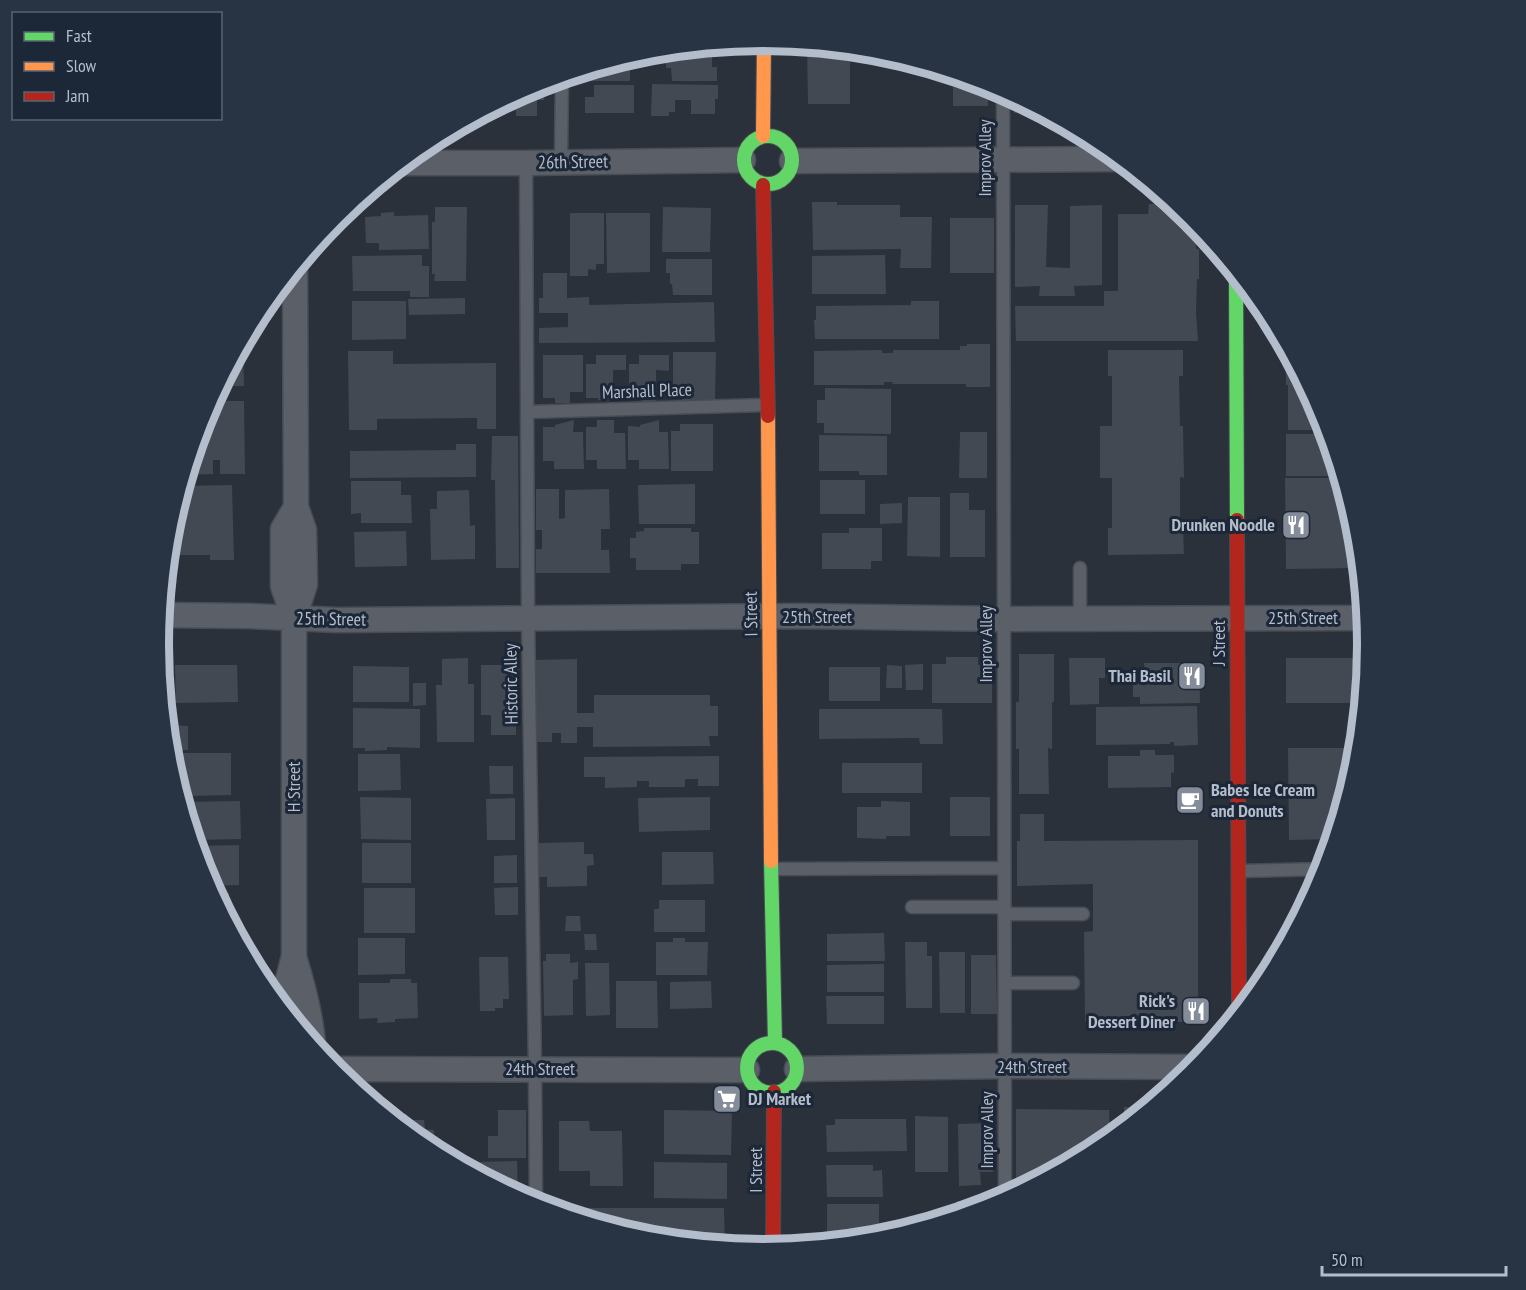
<svg xmlns="http://www.w3.org/2000/svg" width="1526" height="1290" font-family="'PT Sans Narrow',sans-serif">
<style>
.building{fill:#434952}
.lines{fill:none;stroke-linecap:round;stroke-linejoin:round}
.lane-casing{stroke:#484d55;stroke-width:15}
.street-casing{stroke:#484d55;stroke-width:27}
.fast-casing{stroke:#484d55;stroke-width:16}
.slow-casing{stroke:#484d55;stroke-width:16}
.jam-casing{stroke:#484d55;stroke-width:16}
.lane{stroke:#5b6068;stroke-width:12}
.street{stroke:#5b6068;stroke-width:24}
.fast{stroke:#63d668;stroke-width:14}
.slow{stroke:#ff974d;stroke-width:14}
.jam{stroke:#b3261e;stroke-width:14}
.labels{text-anchor:middle;stroke-width:6;stroke-linejoin:round;paint-order:stroke}
.street-label{font-size:18px;fill:#b4bdcc;stroke:#1c2737}
.poi-label{font-size:18px;font-weight:bold;fill:#b4bdcc;stroke:#1c2737;text-anchor:end}
.rim{fill:none;stroke:#b4bdcc;stroke-width:8}
</style>
<rect width="100%" height="100%" fill="#2a313b"/>
<path class="building" d="M718,45v7h-50l1,-2z
M807,47l43,2v55h-42z
M712,54v13h5v14h-45l-1,-13h-5v-13z
M635,55v14h-5v12h-49v-9z
M953,74l35,11v21h-35z
M652,84l66,1v14h-3v15h-24v-14h-16v12h-6v4h-18z
M594,85h40v28h-49v-16h9z
M532,86h13l-1,14h-7v16h-21v-15h-11z
M1013,97l31,16h-30z
M504,102v13h-25l11,-6z
M812,202h25v3h63v12h32l-1,51h-31l1,-19 -88,1z
M1149,204h25l17,14 5,6v25h3v30h-2l-1,33 2,29h-182l-1,-35h89v-15h14v-77h30z
M1015,205h33l-2,62 24,1v-62l32,-1v80l-28,1 1,10h-36l1,-10 -25,1z
M435,207h32l-1,74h-32l1,-7h-3v-52h3z
M663,207l48,1 -1,44h-48z
M394,212v4l34,-1 1,34 -50,1v-7h-13l-1,-26 16,-1v-3z
M570,213h34v51h-8v6l-8,-1v7h-18z
M606,213h44v59l-43,1z
M950,218h44v55h-44z
M422,255v11h7v31h-19v-6h-57l-1,-35z
M885,255l1,39h-74v-38z
M666,259h46v36h-39l-1,-11h-2v-11h-4z
M543,273h24v25l22,-1v8l125,-3 1,40 -176,1v-15l29,-1v-14h-29v-15h4z
M465,298v16l-56,1 -1,-16z
M352,301h54v38l-54,1z
M911,301h28v38h-124l-1,-19h2v-14l95,-1z
M967,344h23v43h-24v-3h-74l1,-2h-9v3h-70v-34l68,-1v3h11v-3h67v-4h7z
M1285,345l37,69 5,16h-39v-45h-2z
M1108,350h75v26h-4l1,50h3l1,52 -4,-1v51h3l1,26 -76,1v-27h4v-50h-12v-52h12v-50h-4z
M348,351h45v13l103,-1v66h-19v-11l-100,1v11h-28z
M673,352h43l-1,48h-33v-7h-9z
M237,353h6l1,33h-25z
M543,355h40v37h-13v11h-15v-5h-12z
M596,355h30v15h-13v31l-15,-1v-2h-12v-34h10z
M639,355h30v16l-13,-1v31h-15v-3h-12v-34h10z
M825,388l66,1v45l-67,-1v-10h-7v-23h8z
M212,400h2v12h5v-11h25l1,73h-25v-14h-7v14l-27,1 19,-62z
M574,420l-1,12h10l1,37h-30v-8h-11v-34h12v-2z
M597,420h17v13h11l1,36h-29v-9h-11v-33h11z
M659,420v12h9l1,37h-30v-9h-11v-34l12,1v-2z
M680,424h33v47h-42v-40h9z
M960,432h27v46h-28z
M1286,434h33v11h12l9,31h-54z
M819,435l68,1v39h-28v-4h-40z
M492,436h26l1,132h-23l-1,-88h-4z
M456,444h20v33l-126,1v-27l106,-1z
M1285,478h56l15,49 4,41 -74,1z
M820,480h45v34h-45z
M351,481h50v14h10l1,28h-51v-10l-10,1z
M695,484v40h-56l-1,-39z
M232,485l2,75h-24v-5h-43l3,-28 13,-41z
M536,489h23v30l6,-1v-28l44,-1 1,40h-9v21h8l1,23h-74v-24h6v-19h-6z
M469,490l1,36 5,-1v34l-44,1 -1,-51h7v-18z
M950,493h19v17h16v47h-35z
M908,497h32v60l-33,-1z
M902,503v20l-22,1v-20z
M644,528h47v4h8v32h-18v6h-45v-12h-6v-20h6v-6l8,-1z
M849,528h33v33h-11v8h-49v-36h27z
M406,531l1,35 -52,1 -1,-35z
M1019,654h35v48h-2v47l-4,-1 1,46h-30v-45h-3v-47h3z
M946,657h32v8h14v38h-60v-39h14z
M468,658v26h6v58h-37l-1,-57h6v-26z
M1069,658h36v20h-6v26l-29,1z
M1286,658h80l-4,45h-76z
M577,659v54h17v-18h116v11h8v30h-9l1,10 -117,1v-20h-16v16h-16v-10h-9v9h-16l-2,-82z
M1144,663h55l1,40 -60,1v-7h-7v-22h12z
M923,664v26h-17l-1,-25z
M175,665h62l1,37 -62,1z
M481,665h27v4h11l1,42h-4v24h-25v-20h-10z
M887,665l15,1v22h-16z
M353,666l56,1v35h-56z
M829,667h51v34h-51z
M413,683h13v22l-13,1z
M1197,706l1,39 -24,1v-4h-4v2l-74,1v-38z
M353,708l67,1v39l-33,-1v3l-22,1v-3h-12z
M819,709h123l1,35h-23l-1,-6 -100,1z
M166,725l22,1v24h-19z
M1288,748h69l-1,15 -23,76 -44,1z
M1140,750h15v5h19v17l-3,1v14l-63,1v-32h32z
M169,753h62v42l-40,1v-7h-13l-8,-26z
M358,754h42l1,36 -43,1z
M719,756v30h-21v-7h-13v8h-36v-6h-12v6l-32,1v-11h-21v-20z
M842,763h80v30h-80z
M489,766h24v28h-23z
M360,797l51,1v42l-50,-1z
M710,797v33l-71,2 -1,-34z
M950,797h40v39h-40z
M515,798v42h-28l-1,-41z
M240,801l1,38 -48,1 -9,-32h1v-6z
M881,801l29,1v34h-24v3l-29,-1v-31h24z
M1020,814h24v27l154,-1v182h-113l-1,-90 9,-1v-47l-76,2v-45h3z
M584,842v12h9l1,11 -7,1v20l-40,1v-10h-8l-1,-34z
M362,843h49v40h-49z
M239,845v40l-29,1 -6,-10 -9,-30z
M662,852h51l1,32 -52,1z
M517,855v28h-23v-27z
M518,887v28h-23l-1,-27z
M364,888h51v45h-51z
M214,893h15v15h3v20z
M659,900h46v32h-51v-23h5z
M566,916h14l1,15h-16z
M884,933l1,28h-58v-27z
M584,934h12l1,16h-12z
M358,938h47v36l-47,1z
M673,938h12v4h23l-1,33h-51v-33h17z
M905,942h22v14h5v52h-26z
M939,952h26v61h-25z
M546,954h24v9l8,-1v17l-5,1v35l-29,1 -1,-55h3z
M971,955h25l1,59h-26z
M479,957h29l1,42h-6v9h-8v3h-15z
M585,963h24l1,52 -24,1z
M884,964v28h-57v-27z
M390,979h21v4h6l1,35 -23,1v3l-18,1 1,-5 -19,1v-36h31z
M616,981h41l1,47h-42z
M711,981l1,27 -42,1v-27z
M826,996h58v28h-57z
M1124,1107h24l-24,20z
M1016,1109l93,1 1,29 -11,9 -67,36h-16z
M498,1110h28v48h-38v-22h10z
M664,1110l68,1 -1,44 -67,-1z
M388,1114h19v6h17l1,9 9,1v19l-7,-2 -39,-32z
M915,1116l33,1v55h-33z
M835,1119h71l1,32 -80,1 -1,-27h9z
M559,1121h30l1,10h32l1,55h-33v-15h-31z
M992,1123l1,49h-13l1,13 -22,1 -1,-62z
M517,1161l1,35 -42,-22v-12z
M654,1162l73,1v36l-73,-1z
M826,1165h47v6l9,-1 1,27h-56z
M957,1201h41l-42,14z
M827,1204h52v34l-20,2h-32z
M570,1208h154l1,38 -26,-3v-5h-54l-75,-23z"/>
<g class="lines">
<g class="lane-casing">
<path id="lane" d="M1003,91l2,1107
M561,162l1,-85
M526,163l2,455 7,450 1,137
M527,412l239,-7
M1080,568v51
M772,869l232,-1
M1241,871l83,-2
M912,907h92
M1004,914h79
M1005,983h68"/>
</g>
<g class="street-casing">
<path id="street" d="M792,161l327,-2
M403,163h123l217,-3
M161,615l89,1 88,4 463,-4 202,3 362,-1
M294,618l-11,-32v-57l13,-22
M294,957c9,29 17,58 19,88
M282,1007l2,-12 10,-39v-338l11,-34 -1,-54 -8,-23 -1,-240
M332,1069l415,1
M797,1069l208,-3 190,1"/>
</g>
<g class="fast-casing">
<path id="fast" d="M744 160a24 24 0 1 1 48 0a24 24 0 1 1-48 0Z
M1236,273l1,247
M771,861l4,181
M747 1068a25 25 0 1 1 50 0a25 25 0 1 1-50 0Z"/>
</g>
<g class="slow-casing">
<path id="slow" d="M763,136l1,-95
M768,416l3,445"/>
</g>
<g class="jam-casing">
<path id="jam" d="M763,185l5,231
M1237,520l2,493
M773,1248l1,-156"/>
</g>
<use href="#lane" class="lane"/>
<use href="#street" class="street"/>
<use href="#fast" class="fast"/>
<use href="#slow" class="slow"/>
<use href="#jam" class="jam"/>
</g>
<defs>
<g id="restaurant-square" transform="scale(1.5)"><rect x="-9" y="-9" width="18" height="18" rx="4" fill="#848c99" stroke="#1c2737"/><path d="M-5-6h1v4h1v-4h1v4h1v-4h1v5L-1.5 .5V6h-2V.5L-5-1ZM5-6V6H3V1.5H1.5Q1.5-4 5-6Z" fill="#fff"/></g>
<g id="cafe-square" transform="scale(1.5)"><rect x="-9" y="-9" width="18" height="18" rx="4" fill="#848c99" stroke="#1c2737"/><path d="M-5.5-4.5H6V0H3Q3 3.5 0 3.5H-2.5Q-5.5 3.5-5.5 0ZM3-3.2v2h1.7v-2ZM-6 4.5H4V6H-6Z" fill="#fff"/></g>
<g id="supermarket-square" transform="scale(1.5)"><rect x="-9" y="-9" width="18" height="18" rx="4" fill="#848c99" stroke="#1c2737"/><path d="M-6-5.5h2.5l.6 2H6L4.5 2H-2.5L-4.4-4H-6ZM-1.5 3.2a1.3 1.3 0 1 0 .1 0ZM3 3.2a1.3 1.3 0 1 0 .1 0Z" fill="#fff"/></g>
</defs>
<g fill-rule="evenodd">
<use href="#restaurant-square" x="1296" y="525"/>
<use href="#restaurant-square" x="1192" y="676"/>
<use href="#cafe-square" x="1190" y="800"/>
<use href="#restaurant-square" x="1196" y="1011"/>
<use href="#supermarket-square" x="727" y="1099"/>
</g>
<g class="labels">
<g class="street-label">
<text transform="translate(985 158) rotate(-90)" y="6">Improv Alley</text>
<text transform="translate(573 162) rotate(-1)" y="6">26th Street</text>
<text transform="translate(647 391) rotate(-2)" y="6">Marshall Place</text>
<text transform="translate(751 614) rotate(-91)" y="6">I Street</text>
<text x="817" y="623">25th Street</text>
<text x="1303" y="624">25th Street</text>
<text transform="translate(331 619) rotate(1)" y="6">25th Street</text>
<text transform="translate(1219 643) rotate(-90)" y="6">J Street</text>
<text transform="translate(986 644) rotate(-90)" y="6">Improv Alley</text>
<text transform="translate(511 684) rotate(-91)" y="6">Historic Alley</text>
<text transform="translate(294 787) rotate(-90)" y="6">H Street</text>
<text x="1032" y="1073">24th Street</text>
<text x="540" y="1075">24th Street</text>
<text transform="translate(987 1130) rotate(-90)" y="6">Improv Alley</text>
<text transform="translate(756 1170) rotate(-90)" y="6">I Street</text>
</g>
<g class="poi-label">
<text x="1275" y="531">Drunken Noodle</text>
<text x="1171" y="682">Thai Basil</text>
<text x="1211" y="796" text-anchor="start">Babes Ice Cream<tspan x="1211" dy="21">and Donuts</tspan></text>
<text x="1175" y="1007">Rick's<tspan x="1175" dy="21">Dessert Diner</tspan></text>
<text x="748" y="1105" text-anchor="start">DJ Market</text>
</g>
</g>
<path d="M0 0H1526V1290H0ZM169 645a594 594 0 1 1 1188 0a594 594 0 1 1-1188 0Z" fill="#283343" fill-rule="evenodd"/>
<path class="rim" d="M169 645a594 594 0 1 1 1188 0a594 594 0 1 1-1188 0Z"/>
<rect x="12" y="12" width="210" height="108" fill="#1c2737" stroke="#596373" stroke-width="1.5"/>
<rect x="24" y="32" width="30" height="9" fill="#63d668" stroke="#596373" stroke-width="1.5"/>
<text x="66" y="42" font-size="18" fill="#b4bdcc">Fast</text>
<rect x="24" y="62" width="30" height="9" fill="#ff974d" stroke="#596373" stroke-width="1.5"/>
<text x="66" y="72" font-size="18" fill="#b4bdcc">Slow</text>
<rect x="24" y="92" width="30" height="9" fill="#b3261e" stroke="#596373" stroke-width="1.5"/>
<text x="66" y="102" font-size="18" fill="#b4bdcc">Jam</text>
<path d="M1322 1266v9h184v-9" fill="none" stroke="#b4bdcc" stroke-width="3"/>
<text x="1331" y="1266" font-size="18" fill="#b4bdcc" stroke="#1c2737" stroke-width="4.5" paint-order="stroke">50 m</text>
</svg>
